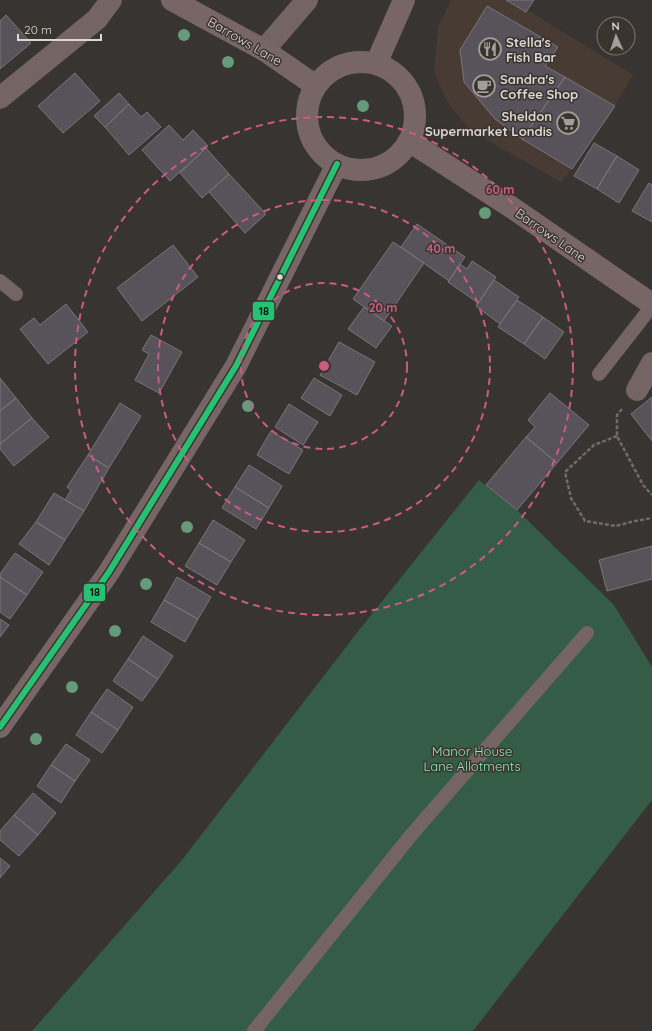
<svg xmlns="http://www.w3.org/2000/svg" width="652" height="1031" font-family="Quicksand,sans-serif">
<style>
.built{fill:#473b33}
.green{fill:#355c46}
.building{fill:#58525b;stroke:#787677}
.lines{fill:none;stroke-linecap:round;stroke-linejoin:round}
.path{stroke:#746a68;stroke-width:2.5;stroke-dasharray:4 2;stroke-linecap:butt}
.lane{stroke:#746464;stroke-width:14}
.street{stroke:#746464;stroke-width:22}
.secondary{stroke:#776665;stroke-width:22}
.bus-1-casing{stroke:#3b332e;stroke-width:9}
.bus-1{stroke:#26c172;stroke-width:6}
.tree{fill:#659a7a}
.ring{fill:none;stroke:#cb5b85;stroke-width:2;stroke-dasharray:7 5}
.bus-dot{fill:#dbd7d3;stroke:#3b332e;stroke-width:1.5}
.labels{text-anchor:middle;stroke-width:3;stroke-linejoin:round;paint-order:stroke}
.street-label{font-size:13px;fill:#dbd7d3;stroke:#3b332e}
.poi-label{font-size:13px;font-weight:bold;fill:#dbd7d3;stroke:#3b332e;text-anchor:start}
.park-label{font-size:13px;fill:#8aedb5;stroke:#3b332e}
.centre{fill:#cb5b85;stroke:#3b332e;stroke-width:2}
.ring-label{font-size:12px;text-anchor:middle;font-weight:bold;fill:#cb5b85;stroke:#3b332e;stroke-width:3;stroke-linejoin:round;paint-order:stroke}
.line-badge{stroke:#3b332e;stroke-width:1.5}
.pale-badge-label{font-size:11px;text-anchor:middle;font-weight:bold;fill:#111}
</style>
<rect width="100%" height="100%" fill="#383431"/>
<path class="built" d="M451,0h60l122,75 -18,31 -43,63 -11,13 -92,-52 -23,-30 -12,-28 4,-45z"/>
<path class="green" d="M479,480l38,30 97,95 38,62v133l-179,231h-441l150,-171 181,-235z"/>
<path class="building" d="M506,0h28l-8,12z
M487,6l71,41 -13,19 20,11 -43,62 -27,-20 -31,-37 -4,-32z
M6,15l25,28 -31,26v-48z
M75,73l25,28 -37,32 -25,-27z
M565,77l50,29 -43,63 -50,-30z
M119,93l10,11 -24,23 -11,-11z
M129,104l12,13 6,-5 14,15 -32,28 -24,-28z
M169,125l14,15 10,-10 15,16 -38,35 -28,-31z
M594,143l23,13 -20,33 -23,-13z
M206,148l23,26 -27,24 -22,-25z
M617,156l22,14 -20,33 -22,-14z
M229,174l37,40 -21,19 -36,-41z
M649,183l3,2v37l-20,-11z
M417,224l48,33 -16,24 -48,-34z
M393,242l31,21 -40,58 -31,-22z
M173,245l25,32 -56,44 -25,-33z
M472,261l24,16 -18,26 -30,-21 12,-18 7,5z
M494,280l25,17 -19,27 -24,-18z
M517,300l26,17 -19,27 -26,-17z
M66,304l22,28 -40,32 -28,-35 14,-11 6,7z
M364,307l28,19 -16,22 -28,-19z
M543,317l21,15 -19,27 -21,-15z
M151,335l31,17 -23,41 -24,-13 14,-26 -7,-4z
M339,342l36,20 -18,33 -37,-20z
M0,378l16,20 -16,13z
M314,378l28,17 -12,21 -29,-18z
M550,393l39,32 -32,38 -31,-26 9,-10 -7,-7z
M652,397v44l-21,-27z
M16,398l16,20 -32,26v-33z
M120,403l21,13 -32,52 -21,-13z
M289,404l29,18 -15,23 -28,-18z
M32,418l17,19 -35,29 -14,-17v-5z
M271,431l32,19 -14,24 -32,-19z
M526,437l31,26 -40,47 -31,-25z
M88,455l21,13 -25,43 -19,-11 6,-10 -4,-3z
M249,465l33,21 -13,22 -34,-21z
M235,487l34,21 -13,21 -34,-21z
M54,493l30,18 -19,29 -29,-18z
M213,520l32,20 -14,22 -32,-19z
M36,522l29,18 -16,25 -30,-21z
M199,543l32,19 -14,23 -32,-19z
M652,546v33l-45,12 -8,-31z
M15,553l28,19 -16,23 -27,-18v-3z
M0,577l27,18 -17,24 -10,-7z
M177,577l34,20 -13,22 -34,-19z
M164,600l34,19 -13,23 -34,-20z
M0,619l9,6 -9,12z
M143,636l30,20 -15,23 -30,-20z
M128,659l30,20 -16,22 -29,-20z
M107,689l26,18 -15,23 -27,-18z
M91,712l27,18 -16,23 -26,-18z
M66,744l24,16 -15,21 -24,-16z
M51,765l24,16 -14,22 -24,-17z
M33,793l23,20 -18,22 -24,-20z
M14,815l24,20 -19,21 -19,-16v-9z
M0,858l10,8 -10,12z"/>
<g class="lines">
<path class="path" d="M622,409l-5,6v21l26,49 9,10
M617,436l-23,9 -29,27 6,26 14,23 31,5 19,-5 17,-3"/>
<path class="lane" d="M0,281l16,13
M599,374l53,-68
M254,1031l158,-197 175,-201"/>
<path class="street" d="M264,50l43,-50
M0,98l97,-79 14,-19
M637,390l15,-27"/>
<path class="secondary" d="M172,0l92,50 52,36
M307 116a54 54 0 1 1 108 0a54 54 0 1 1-108 0Z
M376,64l28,-64
M409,141l105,68 138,95
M0,727l109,-155 127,-206 101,-202"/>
<g class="bus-1-casing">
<path id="bus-1" d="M0,727l109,-155 127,-206 101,-202"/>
</g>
<use href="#bus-1" class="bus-1"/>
</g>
<g class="tree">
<circle cx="184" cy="35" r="6"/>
<circle cx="228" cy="62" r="6"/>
<circle cx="363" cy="106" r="6"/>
<circle cx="485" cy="213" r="6"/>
<circle cx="248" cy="406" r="6"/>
<circle cx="187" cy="527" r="6"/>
<circle cx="146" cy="584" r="6"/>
<circle cx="115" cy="631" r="6"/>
<circle cx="72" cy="687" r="6"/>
<circle cx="36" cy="739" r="6"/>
</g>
<g class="ring">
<circle cx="324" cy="366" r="83"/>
<circle cx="324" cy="366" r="166"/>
<circle cx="324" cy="366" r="249"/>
</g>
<defs>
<g id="restaurant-ring" transform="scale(1.15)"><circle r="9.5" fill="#3b332e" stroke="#a29e9a" stroke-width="1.5"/><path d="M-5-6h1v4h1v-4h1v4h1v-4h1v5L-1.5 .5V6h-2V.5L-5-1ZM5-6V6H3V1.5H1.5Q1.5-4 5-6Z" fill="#a29e9a"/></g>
<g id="cafe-ring" transform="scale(1.15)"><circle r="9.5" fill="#3b332e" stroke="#a29e9a" stroke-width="1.5"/><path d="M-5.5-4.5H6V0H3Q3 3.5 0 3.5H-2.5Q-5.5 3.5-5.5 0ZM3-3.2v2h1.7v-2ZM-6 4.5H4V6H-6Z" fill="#a29e9a"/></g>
<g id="supermarket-ring" transform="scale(1.15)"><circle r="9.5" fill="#3b332e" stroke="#a29e9a" stroke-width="1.5"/><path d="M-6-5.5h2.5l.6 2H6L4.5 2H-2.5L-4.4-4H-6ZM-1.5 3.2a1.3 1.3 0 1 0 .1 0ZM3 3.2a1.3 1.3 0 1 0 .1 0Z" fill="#a29e9a"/></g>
</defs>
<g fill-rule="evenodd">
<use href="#restaurant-ring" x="490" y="49"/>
<use href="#cafe-ring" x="484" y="86"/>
<use href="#supermarket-ring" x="568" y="123"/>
</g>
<circle class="bus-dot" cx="280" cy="277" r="3.5"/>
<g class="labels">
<g class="street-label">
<text transform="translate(245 41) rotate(30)" y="5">Barrows Lane</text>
<text transform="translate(551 235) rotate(35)" y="5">Barrows Lane</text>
</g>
<g class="poi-label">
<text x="506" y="47">Stella's<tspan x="506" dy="15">Fish Bar</tspan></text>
<text x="500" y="84">Sandra's<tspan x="500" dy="15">Coffee Shop</tspan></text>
<text x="552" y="121" text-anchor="end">Sheldon<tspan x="552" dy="15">Supermarket Londis</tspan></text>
</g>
<g class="park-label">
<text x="472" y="756">Manor House<tspan x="472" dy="15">Lane Allotments</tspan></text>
</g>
</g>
<circle cx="324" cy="366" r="6" class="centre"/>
<g class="ring-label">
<text x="500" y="194">60 m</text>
<text x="441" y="253">40 m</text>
<text x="383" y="312">20 m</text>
</g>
<g class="line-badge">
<rect x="252" y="301" width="23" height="20" rx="4" fill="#26c172"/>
<rect x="83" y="583" width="23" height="19" rx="4" fill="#26c172"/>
</g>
<g class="pale-badge-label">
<text x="264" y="315">18</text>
<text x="95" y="596">18</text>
</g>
<g transform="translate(616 36) rotate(357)"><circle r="19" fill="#3b332e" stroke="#7b7570"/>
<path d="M0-3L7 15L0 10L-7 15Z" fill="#a29e9a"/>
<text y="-6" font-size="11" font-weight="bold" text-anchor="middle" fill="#dbd7d3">N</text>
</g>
<path d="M18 34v6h83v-6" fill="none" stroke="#dbd7d3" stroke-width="2"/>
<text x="24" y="34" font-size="12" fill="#dbd7d3" stroke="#3b332e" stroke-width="3" paint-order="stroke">20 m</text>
</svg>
